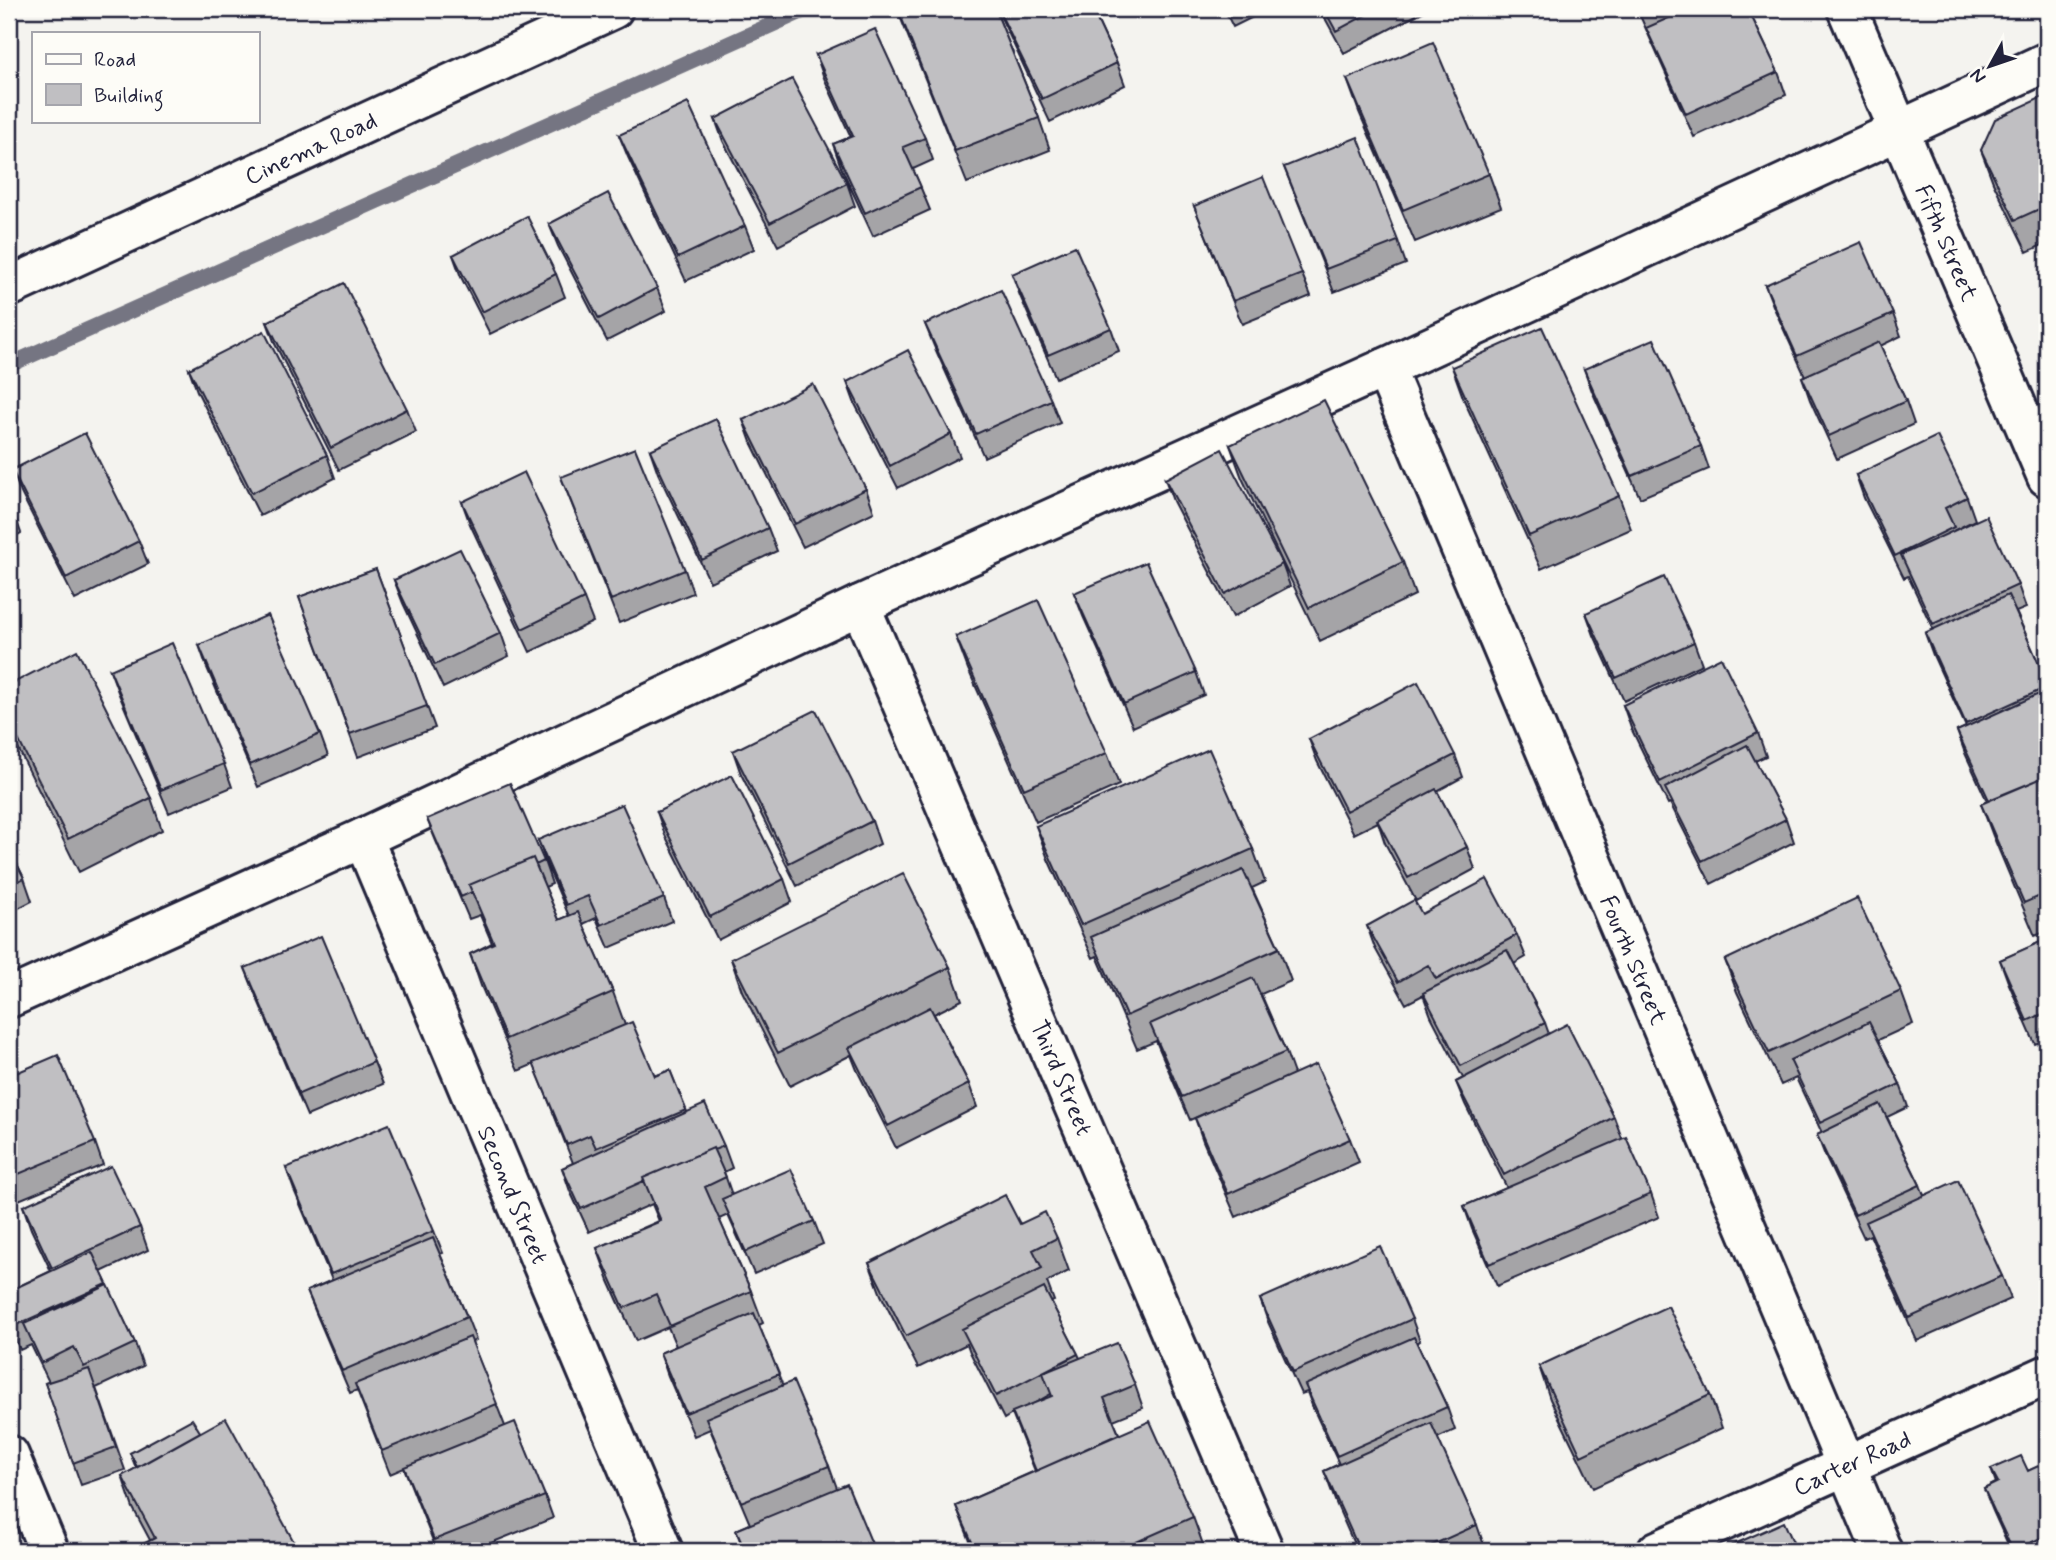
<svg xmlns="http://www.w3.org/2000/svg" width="2056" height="1560" font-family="Mynerve,sans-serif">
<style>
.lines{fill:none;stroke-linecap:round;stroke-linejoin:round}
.stream{stroke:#757582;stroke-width:16}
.street-casing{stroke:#22223b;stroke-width:44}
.street{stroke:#fdfcf7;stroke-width:38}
.wall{fill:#a5a4a7;stroke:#22223b;stroke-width:2;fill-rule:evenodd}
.building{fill:#c0bfc2;stroke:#22223b;stroke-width:2}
.labels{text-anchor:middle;stroke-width:7;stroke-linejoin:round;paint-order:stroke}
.street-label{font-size:24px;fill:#22223b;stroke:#fdfcf7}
</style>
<rect width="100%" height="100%" fill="#f4f3ef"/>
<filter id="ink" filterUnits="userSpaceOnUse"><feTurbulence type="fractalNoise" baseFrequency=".0143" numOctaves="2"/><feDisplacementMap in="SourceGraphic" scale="14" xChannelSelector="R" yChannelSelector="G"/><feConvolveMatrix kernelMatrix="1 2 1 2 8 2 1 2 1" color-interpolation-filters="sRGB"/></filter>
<g filter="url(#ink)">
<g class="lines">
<path class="stream" d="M9,365l798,-356"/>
<g class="street-casing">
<g id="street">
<path id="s1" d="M1847,9l200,468"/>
<path id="s2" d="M9,287l604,-278"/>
<path id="s3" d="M1385,368l497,1183"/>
<path id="s4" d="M860,605l404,946"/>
<path id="s5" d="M363,838l300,713"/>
<path d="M9,998l354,-160 497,-233 525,-237 662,-306"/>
<path d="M9,1455l40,96"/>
<path id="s6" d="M1657,1551l390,-176"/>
</g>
</g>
<use href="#street" class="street"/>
</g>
<path class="wall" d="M897,9h98l44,109 11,32 -83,33z
M997,9h95l25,54 8,22 -75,37z
M1224,9h45l-36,18z
M1320,9h108l-84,44z
M1637,9h111l30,63 8,23 -92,42z
M816,55l109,83 8,22 -20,9 17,41 -57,26 -32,-69 -8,-23 18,-7 -27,-59z
M1347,79l142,95 12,33 -86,35 -56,-130z
M2047,95v148l-20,9 -34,-70 -12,-32z
M715,119l132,64 8,23 -77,40 -55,-105z
M619,135l126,91 9,23 -68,32 -58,-124z
M1284,167l114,74 8,23 -72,28z
M1194,206l108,68 9,22 -69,28z
M549,224l108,64 9,23 -59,30 -49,-95z
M453,255l103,19 9,23 -75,37 -29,-57z
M1012,274l99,54 8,23 -63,27 -36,-82z
M1765,285l128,29 8,22 -21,10 26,55 8,23 -77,35 -27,-59 -8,-23 3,-1 -31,-68z
M267,322l140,87 9,23 -77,38 -64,-126z
M925,324l126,76 9,23 -76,34 -50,-111z
M1452,367l167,129 12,33 -90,40 -77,-169z
M189,369l138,86 8,23 -75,38 -63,-125z
M1584,369l117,77 8,23 -69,29 -48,-107z
M847,382l104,52 9,23 -62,31 -43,-84z
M743,420l123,69 8,23 -71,35 -52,-105z
M1230,445l173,117 12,33 -95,46 -78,-163z
M650,450l118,78 9,23 -67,31 -52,-109z
M12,470l127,71 9,23 -73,36 -54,-107z
M1856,475l111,22 8,23 -20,10 63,55 8,23 -10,4 31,70v249l-12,5 -42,-100 -12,-32 6,-3 -22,-48 -8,-22 9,-4 -33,-72 -8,-22 8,-4 -25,-53 -4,2 -40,-80z
M561,477l124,93 8,23 -74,30z
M1165,479l117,85 8,22 -57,31 -60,-116z
M9,502l4,8 8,23 -12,7z
M462,502l122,97 9,23 -63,30 -60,-128z
M376,569l59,159 -77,29 -59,-160z
M394,580l107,53 8,23 -66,32 -40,-85z
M1074,593l122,79 8,23 -71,32 -50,-111z
M1586,613l108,29 8,22 -78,37 -30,-66z
M956,637l151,116 12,32 -83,37 -68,-153z
M199,645l121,89 8,22 -70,31 -51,-119z
M110,670l114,94 8,23 -63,26 -51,-121z
M9,685l142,113 11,32 -83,42 -70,-142z
M1623,705l135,28 8,23 -11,5 31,58 8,23 -83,42 -41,-81 -2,1 -37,-76z
M1309,739l146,16 8,22 -26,14 30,56 8,22 -59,32 -31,-58 -7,-21 -24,12 -37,-73z
M733,751l139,70 8,23 -83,42 -56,-112z
M657,812l127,67 8,23 -74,38 -53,-105z
M427,819l117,42 8,23 -7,3 14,33 10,-4 -23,-53 -8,-23 126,58 8,23 -63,27 -13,-30 -13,6 30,68 12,33 30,51 15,-6 17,42 37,34 8,22 -8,4 8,23 82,26 9,23 -69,30 -26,-59 -9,4 32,72 12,32 -4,2 24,61 46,80 8,22 38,63h-131l-8,-21 14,-6 -40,-95 -16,7 -26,-60 -8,-23 16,-7 -8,-19 -32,14 -27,-60 -12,-33 62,-27 -7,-17 -63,28 -19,-41 -8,-23 11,-5 -39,-99 -16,7 -37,-85 -11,-32 22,-11 -12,-28 -11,4 -33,-78z
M1036,826l217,23 12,33 -13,6 27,60 12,33 -30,13 25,58 8,22 56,65 9,23 -123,55 -33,-76 -8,-23 13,-6 -18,8 -34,-79 -19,8 -40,-93 -4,2 -45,-99z
M9,848l15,30 8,23 -23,12z
M1422,914l95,21 9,22 -12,7 31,59 4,11 65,83 8,21 29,56 8,23 -162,69 -25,-57 -8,-23 43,-18 -42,-84 -9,-22 7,-4 -32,-62 -8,-21 -17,9 -31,-56 -8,-22z
M2047,939v100l-12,5 -27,-62 -8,-22z
M731,959l219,8 12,33 -28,14 35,70 8,23 -81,41 -39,-78 -6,-15 -61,31 -48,-95z
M1725,960l176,31 12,33 -35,16 22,44 8,23 -21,10 33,68 4,10 78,81 9,23 -94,42 -47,-106 -6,3 -38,-80 -9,-23 5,-2 -26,-55 -15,7 -44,-93z
M245,968l129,94 9,22 -76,32 -53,-125z
M9,1076l86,66 8,23 -94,39z
M286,1168l148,63 9,22 -3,1 27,63 9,23 -4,2 33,84 40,70 8,22 -82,33h-34l-33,-83 -14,6 -33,-84 -7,3 -34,-80 -9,-22 25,-11 -38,-90z
M23,1206l117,21 8,23 -47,22 34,71 8,23 -47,22 29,82 -44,15 -36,-102 4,-1 -18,-37 -11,5 -11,-25v-34l42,-20 -20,-42z
M1020,1224l37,14 12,33 -22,11 7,19 -3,1 29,56 55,27 8,23 -30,12 6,14 74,83 12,33 -3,1h-228l-18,-45 79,-35 -23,-57 -8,5 -34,-67 -3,-8 -49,24 -37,-73 -12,-32zM1051,1394l1,3 -19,7z
M1260,1299l152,20 8,22 -3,2 30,64 8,23 -18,8 40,87 9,26h-129l-21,-48 -12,-32 15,-7 -26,-56 -6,-16 -6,2 -33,-72z
M1539,1366l171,29 12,33 -129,60 -43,-89z
M200,1432l99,119 -149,-11 -17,-32 -11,-32 14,-8 -6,-15z
M2047,1462v89h-36l-18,-40 -9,-22 12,-6 -5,-14 37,2z"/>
<path class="building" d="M898,9h97l44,109 -84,33z
M998,9h94l25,54 -75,36z
M1324,9h53l-41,22z
M1689,9h59l30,63 -92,42 -40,-86z
M875,29l50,109 -22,9 18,40 -56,26 -32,-69 20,-8 -37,-81z
M1433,42l56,132 -86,36 -56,-131z
M792,79l55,104 -77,40 -55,-104z
M2047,95v132l-8,-18 -24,11 -34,-70 14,-31z
M688,103l57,123 -67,32 -59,-123z
M1358,137l40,104 -72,28 -42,-102z
M1263,177l39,97 -69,27 -39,-95z
M608,193l49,95 -58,31 -50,-95z
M527,216l29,58 -74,38 -29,-57z
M1861,242l32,72 -96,42 -32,-71z
M1075,246l36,82 -63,27 -36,-81z
M344,283l63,126 -76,39 -64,-126z
M1001,290l50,110 -75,34 -51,-110z
M1542,327l77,169 -90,40 -77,-169z
M264,331l63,124 -75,38 -63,-124z
M1654,339l47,107 -69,30 -48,-107z
M1879,342l27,59 -77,35 -27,-59z
M908,350l43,84 -61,32 -43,-84z
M813,384l53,105 -71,35 -52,-104z
M1324,400l79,162 -94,46 -79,-163z
M716,419l52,109 -66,32 -52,-110z
M85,433l54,108 -73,37 -54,-108z
M1937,436l30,61 -22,11 9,19 -59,29 -39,-81z
M635,448l50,122 -74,30 -50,-123z
M1222,449l60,115 -57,30 -60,-115z
M524,472l60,127 -62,30 -60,-127z
M9,502l4,8 -4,3z
M1986,516l32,69 -85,39 -32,-69z
M460,549l41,84 -66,32 -41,-85z
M1146,562l50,110 -72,32 -50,-111z
M376,569l51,137 -77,28 -51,-137z
M1664,577l30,65 -78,36 -30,-65z
M2008,595l39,87v5l-81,37 -41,-91z
M1038,600l69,153 -83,36 -68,-152z
M268,615l52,119 -70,31 -51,-120z
M172,643l52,121 -63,26 -51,-120z
M77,650l74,148 -83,41 -59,-118v-36z
M1721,657l37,76 -98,49 -37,-77z
M1418,682l37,73 -109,56 -37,-72z
M2039,694l8,18v64l-58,24 -32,-69z
M816,710l56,111 -83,42 -56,-112z
M1747,745l39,74 -84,42 -37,-73z
M1209,749l44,100 -172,76 -45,-99z
M732,775l52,104 -74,38 -53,-105z
M2047,776v117l-23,10 -43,-99z
M510,783l34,78 -8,4 -3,-7 -64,27 3,7 -11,5 -34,-78z
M1436,789l31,58 -59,31 -31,-58z
M622,804l42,94 -63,27 -13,-29 -22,9 -28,-65z
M9,848l15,30 -15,8z
M533,858l26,62 19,-8 35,80 -107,47 -36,-85 24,-11 -25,-58z
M1243,870l36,78 -153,68 -35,-79z
M903,873l47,94 -172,86 -47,-94z
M1487,879l30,56 -81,44 -8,-14 -30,17 -31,-56 47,-26 8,14z
M1857,898l44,93 -132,62 -44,-93z
M321,936l53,126 -75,32 -54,-126z
M2047,939v73l-20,9 -27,-61z
M1507,950l38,73 -84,43 -38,-73z
M1253,978l33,74 -104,45 -32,-73z
M930,1007l39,77 -81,42 -39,-78z
M632,1022l23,54 15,-6 16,40 -90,38 -6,-13 -23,10 -34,-82z
M1869,1022l31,62 -80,39 -30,-63z
M1567,1024l47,93 -110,58 -48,-93z
M58,1055l37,87 -86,36v-102z
M1316,1064l34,75 -122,55 -33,-76z
M705,1104l19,42 -10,4 -1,-2 -70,30 1,3 -63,28 -19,-41z
M1880,1104l40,81 -65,30 -38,-80z
M389,1124l45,107 -103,43 -45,-106z
M1626,1137l25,57 -162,70 -25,-58z
M713,1148l13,29 -21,10 46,104 -81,35 -14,-32 -32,14 -27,-60 64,-27 -18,-43z
M111,1166l29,61 -88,41 -29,-62z
M791,1169l23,52 -68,31 -24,-53z
M1958,1180l44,96 -93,42 -43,-96z
M1005,1195l15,29 25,-12 12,26 -24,12 9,18 -136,68 -37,-73z
M433,1238l34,79 -125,54 -35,-80z
M1380,1246l32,73 -119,53 -33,-73z
M92,1252l15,32 -95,43 -3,-7v-29z
M108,1285l27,58 -51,24 -10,-20 -32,16 -18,-39z
M1044,1288l34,66 -82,42 -34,-67z
M1668,1306l42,89 -129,61 -42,-90z
M754,1313l25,61 -93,39 -26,-60z
M470,1337l27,67 -115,47 -27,-67z
M1414,1337l33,70 -110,49 -32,-71z
M1117,1343l18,42 -31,13 15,36 -83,37 -24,-59 40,-16 -9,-23z
M89,1369l27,78 -43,16 -28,-80z
M793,1381l36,85 -88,36 -35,-84z
M226,1418l73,133h-170l26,-13 -33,-62z
M192,1419l8,13 -63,35 -7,-14z
M1150,1421l43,96 -77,34h-140l-20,-45z
M515,1422l30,74 -111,44 -30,-73z
M1431,1423l46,102 -58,26h-59l-36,-80z
M2021,1456l7,15 19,-9v73l-34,16 -29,-62 14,-7 -7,-13z
M847,1484l28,67h-130l-9,-21z
M1784,1522l13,29h-78z"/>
</g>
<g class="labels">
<g class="street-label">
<text dy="8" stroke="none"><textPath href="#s2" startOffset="332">Cinema Road</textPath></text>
<text dy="8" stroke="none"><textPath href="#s1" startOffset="254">Fifth Street</textPath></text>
<text dy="8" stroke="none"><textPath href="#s3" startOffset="642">Fourth Street</textPath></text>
<text dy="8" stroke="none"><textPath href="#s4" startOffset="514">Third Street</textPath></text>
<text dy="8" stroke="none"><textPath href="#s5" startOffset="387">Second Street</textPath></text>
<text dy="8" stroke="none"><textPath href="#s6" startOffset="214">Carter Road</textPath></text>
</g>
</g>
<rect width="2056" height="1560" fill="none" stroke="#fdfcf7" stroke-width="35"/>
<rect x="18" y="18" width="2021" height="1525" fill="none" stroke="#22223b" stroke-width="2.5" filter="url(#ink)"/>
<rect x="32" y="32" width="228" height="91" fill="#fdfcf7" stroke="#a5a5ac" stroke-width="2"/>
<rect x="46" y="54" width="35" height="10" fill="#fdfcf7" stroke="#a5a5ac" stroke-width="2"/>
<text x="94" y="66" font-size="21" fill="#22223b">Road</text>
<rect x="46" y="84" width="35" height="21" fill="#c0bfc2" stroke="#a5a5ac" stroke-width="2"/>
<text x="94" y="102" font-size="21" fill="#22223b">Building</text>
<g transform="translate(1990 66) rotate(230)" stroke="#fdfcf7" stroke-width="5" paint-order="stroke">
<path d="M0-5L12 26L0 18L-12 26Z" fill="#22223b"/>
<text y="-10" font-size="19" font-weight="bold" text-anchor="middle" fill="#22223b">N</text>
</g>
</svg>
